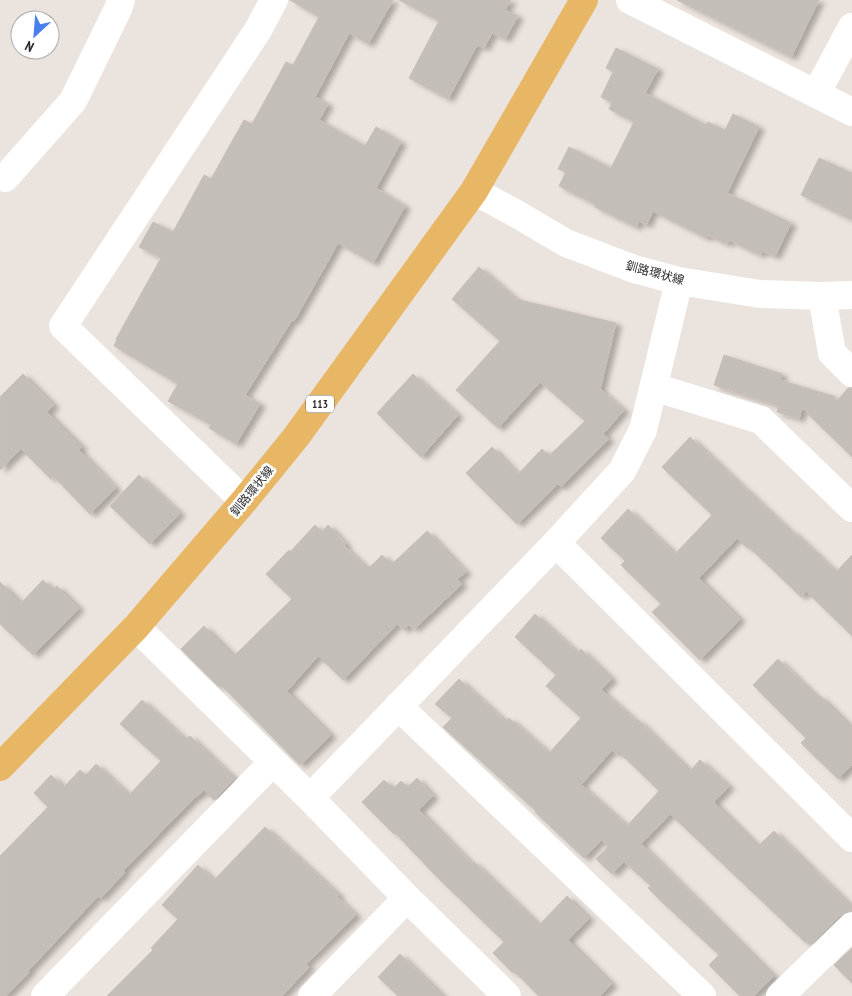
<svg xmlns="http://www.w3.org/2000/svg" width="852" height="996" font-family="'PT Sans Narrow','Noto Sans JP',sans-serif">
<style>
.building{fill:#c4beb9;stroke:#c7bfb7;fill-rule:evenodd;filter:url(#shadow)}
.lines{fill:none;stroke-linecap:round;stroke-linejoin:round}
.minor{stroke:#fff;stroke-width:28}
.major{stroke:#e7b766;stroke-width:28}
.labels{text-anchor:middle;stroke-width:5;stroke-linejoin:round;paint-order:stroke}
.shield{fill:#fff;stroke:#6a6a6a;stroke-width:1}
.shield-label{font-size:11px;font-weight:bold;fill:#2a2a2a}
.street-label{font-size:12px;fill:#2a2a2a;stroke:#fff}
</style>
<defs>
<filter id="shadow"><feDropShadow dx="5.5" dy="3" stdDeviation="2.5" flood-color="#0004"/></filter>
</defs>
<rect width="100%" height="100%" fill="#ebe3dd"/>
<path class="building" d="M290,0h103l-25,44 -19,-11 -34,64 13,7 -9,16 46,26 11,-19 25,15 -25,46 29,18 -32,57 -35,-20 -44,78 -2,-1 -47,75 15,9 -24,40 -27,-16 2,-3 -43,-24 10,-17 -64,-38 3,-6 -1,-1 45,-81 -22,-11 14,-25 20,10 31,-57 7,4 33,-59 8,4 34,-62 7,3 26,-48z
M399,0h112l-6,10 13,6 -13,23 -13,-6 -8,15 -7,-3 -29,54 -39,-21 30,-57z
M677,0h142l-28,57z
M616,48l42,21 -13,24 61,32 2,-3 17,8 8,-16 26,13 -32,66 64,30 -16,33 -13,-5 -2,4 -31,-15 -2,4 -19,-9 -2,3 -53,-27 -7,14 -7,-4 -3,6 -41,-20 1,-2 -37,-19 7,-14 -8,-3 11,-22 42,21 23,-46 -25,-13 3,-6 -11,-6 12,-25 -7,-4z
M819,158l33,15v47l-51,-25z
M479,267l37,32 100,24 -16,66 24,21 -21,24 6,5 -48,48 -3,-3 -41,40 -51,-51 26,-26 26,27 24,-25 7,7 36,-35 -45,-39 -42,46 -42,-38 44,-49 -48,-42z
M724,355l58,19 -2,6 53,16 4,5 11,-13h4v69l-50,-49 -3,11 -22,-7 2,-6 -65,-21z
M23,374l31,31 -7,7 35,35 -3,3 37,38 -26,26 -37,-38 -2,3 -30,-30 -21,21v-73z
M413,374l45,41 -37,42 -44,-44z
M690,437l101,95 1,-1 44,41 16,-17v81l-46,-45 -5,6 -52,-50 -2,1 -10,-10 -38,40 41,41 -40,41 -48,-48 9,-8 -40,-39 4,-4 -24,-23 27,-29 47,45 37,-39 -50,-48z
M139,475l41,38 -30,31 -40,-38z
M315,525l7,7 6,-7 18,19 -2,2 24,23 14,-14 10,9 35,-33 39,41 -9,7 5,5 -48,45 -5,-4 -5,5 -7,-6 -54,56 -25,-24 -31,35 44,44 -31,30 -79,-80 -2,2 -38,-38 23,-23 30,30 58,-57 -26,-25 23,-24 1,2z
M43,580l10,10 4,-4 22,22 -46,47 -33,-31v-42l21,21z
M535,614l43,39 3,-4 31,30 -11,11 36,32 1,-2 52,51 10,-11 29,26 -15,16 44,44 16,-15 78,76v4h-4l-7,4 -29,29 -4,-4 -2,3 -136,-129 -29,30 133,132 -20,20h-14l-31,-31 10,-10 -57,-53 -14,-14 3,-2 -27,-24 -12,12 -16,-15 12,-12 -7,-7 -17,18 -49,-46 1,-1 -93,-84 9,-9 -17,-14 24,-25 47,43 3,-4 40,35 32,-35 -35,-32 10,-11 -41,-38zM612,750l5,4 2,-2 40,39 -32,35 -46,-41z
M778,659l40,39 2,-2 32,32v37l-14,14 -37,-36 5,-5 -53,-53z
M142,700l44,40 4,-4 45,43 -21,21 -10,-10 -7,7 -1,-1 -73,75 2,1 -24,26 -3,-2 -70,75 1,1 -23,24h-6v-140l48,-49 -14,-14 17,-18 13,12 16,-17 6,5 10,-11 33,31 32,-34 -41,-37z
M417,778l16,18 -14,14 53,54 2,-2 65,63 28,-29 22,22 -21,22 44,44 -12,12h-61l-25,-25 -1,2 -20,-20 11,-11 -68,-66 -41,-43 -1,1 -32,-32 22,-22 9,9 8,-8 7,6z
M265,827l74,68 -2,2 19,18 -50,49 3,3 -27,29h-175l46,-46 -2,-2 27,-29 -16,-14 36,-40 16,15z
M852,948v35l-18,-18z
M400,954l43,42h-45l-20,-19z"/>
<g class="lines">
<path class="minor" d="M630,0l222,112
M816,94l36,-67
M5,178l68,-77 45,-92 3,-9
M474,191l41,22 51,30 68,26 45,12 81,13 62,2 30,-1
M822,296l10,57 20,20
M654,387l107,33 91,88
M244,501l-181,-175 195,-296 16,-30
M556,543l296,295
M136,627l174,171 97,100 100,98
M398,706l304,290
M310,798l246,-255 66,-72 21,-41 36,-149
M45,996l228,-234
M312,996l95,-98
M780,996l72,-70"/>
<path class="major" d="M0,767l136,-140 108,-126 52,-64 178,-246 110,-191"/>
</g>
<g class="labels">
<rect class="shield" x="306" y="395.5" width="28" height="17" rx="4"/>
<g class="shield-label">
<text x="320" y="408">113</text>
</g>
<g class="street-label">
<text transform="translate(655 273) rotate(15)" y="4">釧路環状線</text>
<text transform="translate(252 491) rotate(-51)" y="4">釧路環状線</text>
</g>
</g>
<g transform="translate(35 35) rotate(206)"><circle r="24" fill="#ffffff" stroke="#aaaaaa"/>
<path d="M0-4L9 19L0 12L-9 19Z" fill="#487eee"/>
<text y="-8" font-size="14" font-weight="bold" text-anchor="middle" fill="#2a2a2a">N</text>
</g>
</svg>
